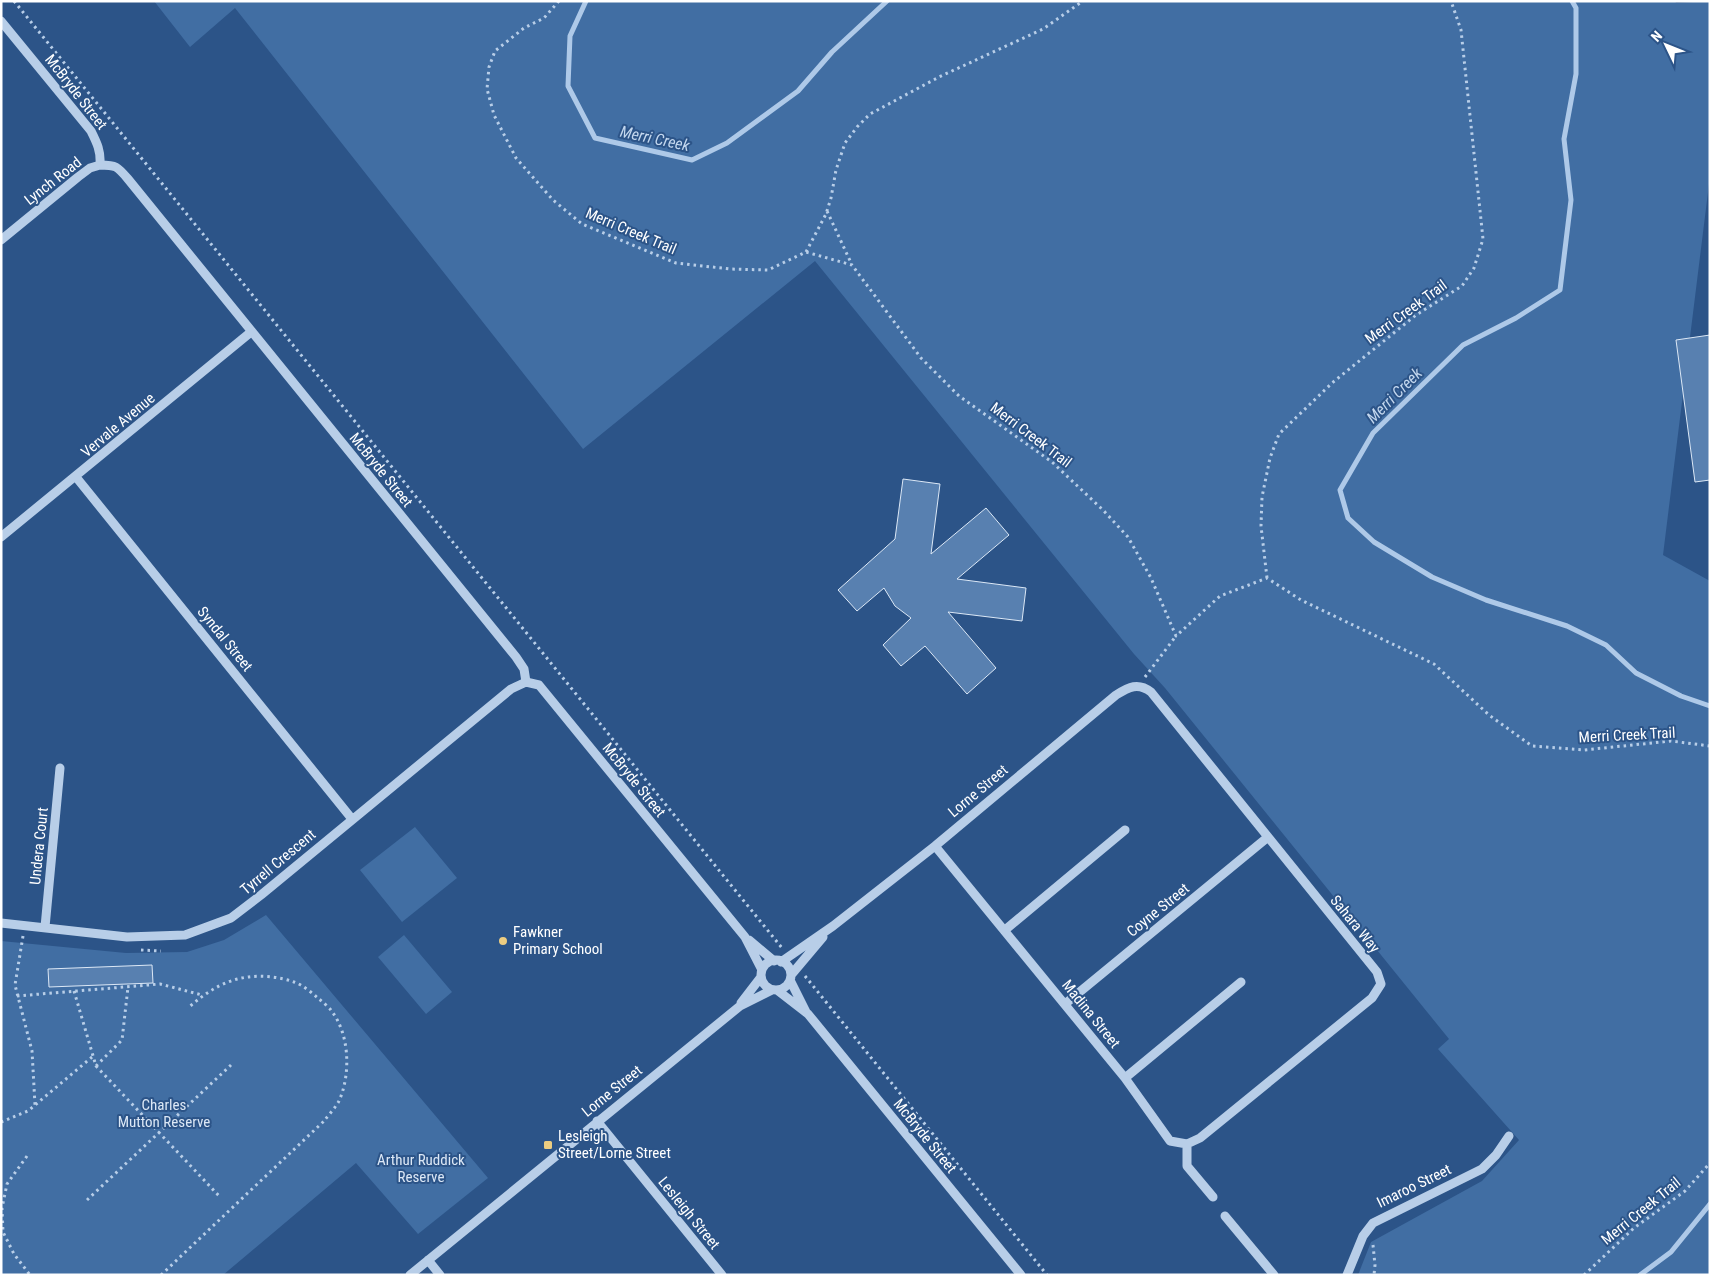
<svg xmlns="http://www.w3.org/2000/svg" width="1711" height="1276" font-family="'Roboto Condensed',sans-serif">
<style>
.green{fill:#416ea3}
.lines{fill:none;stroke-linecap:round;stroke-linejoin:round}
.stream{stroke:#aec9e8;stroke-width:5}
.building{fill:#5880b0;stroke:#dce8f6}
.path{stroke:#b8cee8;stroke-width:3;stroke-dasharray:2.5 4;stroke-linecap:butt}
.minor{stroke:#b8cee8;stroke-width:9}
.poi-dot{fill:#edcd81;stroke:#2c5488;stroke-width:2}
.labels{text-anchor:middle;stroke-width:4;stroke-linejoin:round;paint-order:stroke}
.street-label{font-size:15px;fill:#fff;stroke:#2c5488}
.poi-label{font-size:15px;fill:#fff;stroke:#2c5488;text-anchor:start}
.park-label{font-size:15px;fill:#dce8f6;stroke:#2c5488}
.water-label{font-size:16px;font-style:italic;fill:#c4d8ef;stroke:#2c5488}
</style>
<rect width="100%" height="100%" fill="#2c5488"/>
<path class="green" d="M154,1h1521l1,2 34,-2v175l-47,379 47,26v694h-352l13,-33 111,-61 37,-41 -81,-91 11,-10 -284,-351 -31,-34 -319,-393 -232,188 -348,-441 -45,39z
M415,827l42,51 -55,44 -42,-52z
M266,915l222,263 -70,56 -62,-71 -133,112h-222v-334l125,12 61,-1 37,-12z
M404,935l48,57 -26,22 -48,-57z"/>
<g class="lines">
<path class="stream" d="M586,1l-16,35 -2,50 27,52 97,22 35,-17 71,-52 34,-39 55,-51
M1572,1l4,7v66l-12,65 7,61 -11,90 -44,28 -53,27 -90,88 -33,57 8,28 26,24 58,35 54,23 81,26 39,19 30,28 45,23 29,10
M1640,1275l31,-23 39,-48"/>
</g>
<path class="building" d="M1710,335v145l-15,2 -19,-142z
M903,479l37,5 -9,70 55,-46 23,27 -52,44 69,9 -4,33 -74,-9 48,56 -29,26 -42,-48 -24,20 -18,-21 28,-27 -16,-12 -11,-18 -27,23 -19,-21 57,-51z
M152,965l1,18 -104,4 -1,-18z"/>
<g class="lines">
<path class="path" d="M14,1l768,947
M559,1l-15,17 -20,10 -29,23 -6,16 -2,22 7,26 22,43 37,42 29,24 94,39 54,6 38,1 38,-18 46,13 69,93 38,38 93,66 51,48 25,27 23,41 25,58 44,-40 47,-18 34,22 133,64 55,51 43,31 52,4 87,-9 39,5
M827,211l25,54
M806,252l20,-38 5,-16 5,-28 9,-27 12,-16 13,-13 69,-37 104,-48 40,-28
M1267,578l-6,-52 1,-29 8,-39 9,-24 53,-51 84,-68 46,-29 12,-18 9,-29 -22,-209 -10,-29
M1145,677l31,-41
M23,936l-8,49 17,66 3,54
M141,950l20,1
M805,976l242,299
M74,991l22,75 125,132
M17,996l143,-12 42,11
M96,1066l26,-26 6,-53
M1,1122l27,-11 64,-54
M27,1156l-20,28 -5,24 1,24 11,22 16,21
M87,1200l144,-135
M1373,1245l2,20 -1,10
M161,1275l162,-153c5,-6 12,-14 16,-21 12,-27 11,-68 -9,-92 -3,-3 -7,-7 -11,-10 -7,-6 -16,-14 -25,-17 -14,-5 -32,-7 -46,-5 -24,3 -43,16 -60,31
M1584,1275l50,-47 51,-37 25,-28"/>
<path class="minor" d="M1,21l90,110c6,12 10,20 9,34 16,0 17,1 28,14l388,478 8,12 2,13 13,3 206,252 17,33
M1,240l77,-63 12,-9 10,-3
M76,477l276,342
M1,537l250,-205
M935,846l190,232 45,63 17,3
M1,923l126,14 58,-2 46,-17 30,-23 250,-206 15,-7
M45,927l15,-159
M1005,930l120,-100
M749,940l25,21
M761 975a15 15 0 1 1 30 0a15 15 0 1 1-30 0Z
M781,962l52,-36 102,-80 181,-151c13,-8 22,-13 35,-3l226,280 4,12 -9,14 -172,140 -13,6
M791,975l32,-38
M790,980l16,32
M777,990l31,24 213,261
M741,1003l20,-26
M1065,1004l203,-167
M1125,1078l116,-96
M597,1121l125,154
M1187,1144v22l26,31
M1225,1216l49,59
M428,1260l12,15
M410,1275l330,-269 32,-16
M1347,1275l16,-39 10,-13 109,-54 14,-14 13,-19"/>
</g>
<g class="poi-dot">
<circle cx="503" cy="941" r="5"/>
<rect x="543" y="1140" width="10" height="10" rx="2.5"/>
</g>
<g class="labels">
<g class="street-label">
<text transform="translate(76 92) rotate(52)" y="5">McBryde Street</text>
<text transform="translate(53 181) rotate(-38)" y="5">Lynch Road</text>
<text transform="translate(631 231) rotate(23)" y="5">Merri Creek Trail</text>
<text transform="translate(1406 312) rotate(-36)" y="5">Merri Creek Trail</text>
<text transform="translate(118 425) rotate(-40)" y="5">Vervale Avenue</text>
<text transform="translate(1031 435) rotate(37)" y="5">Merri Creek Trail</text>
<text transform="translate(381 470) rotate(51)" y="5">McBryde Street</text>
<text transform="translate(225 639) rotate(51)" y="5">Syndal Street</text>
<text transform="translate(1627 735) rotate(-3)" y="5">Merri Creek Trail</text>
<text transform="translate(634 780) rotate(51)" y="5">McBryde Street</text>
<text transform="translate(978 791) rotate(-40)" y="5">Lorne Street</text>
<text transform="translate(39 846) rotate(-84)" y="5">Undera Court</text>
<text transform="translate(278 862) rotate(-40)" y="5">Tyrrell Crescent</text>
<text transform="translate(1158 910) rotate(-39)" y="5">Coyne Street</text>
<text transform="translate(1355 924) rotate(51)" y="5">Sahara Way</text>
<text transform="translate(1091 1014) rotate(51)" y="5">Madina Street</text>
<text transform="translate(612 1091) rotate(-39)" y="5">Lorne Street</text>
<text transform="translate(925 1136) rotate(51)" y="5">McBryde Street</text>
<text transform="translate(1414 1186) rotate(-26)" y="5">Imaroo Street</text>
<text transform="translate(1641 1211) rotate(-39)" y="5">Merri Creek Trail</text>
<text transform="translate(689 1213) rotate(51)" y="5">Lesleigh Street</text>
</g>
<g class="poi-label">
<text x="513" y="937">Fawkner<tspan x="513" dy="17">Primary School</tspan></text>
<text x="558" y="1141">Lesleigh<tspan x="558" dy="17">Street/Lorne Street</tspan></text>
</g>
<g class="park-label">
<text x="164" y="1110">Charles<tspan x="164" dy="17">Mutton Reserve</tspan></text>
<text x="421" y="1165">Arthur Ruddick<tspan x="421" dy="17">Reserve</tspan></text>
</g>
<g class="water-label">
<text transform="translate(655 138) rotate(12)" y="6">Merri Creek</text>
<text transform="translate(1394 395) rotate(-45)" y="6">Merri Creek</text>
</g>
</g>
<rect width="1711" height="1276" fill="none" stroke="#ffffff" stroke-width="5"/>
<g transform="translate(1666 45) rotate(313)" stroke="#2c5488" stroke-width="4" paint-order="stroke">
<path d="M0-4L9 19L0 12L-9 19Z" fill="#ffffff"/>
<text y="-8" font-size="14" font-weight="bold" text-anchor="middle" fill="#ffffff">N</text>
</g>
</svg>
